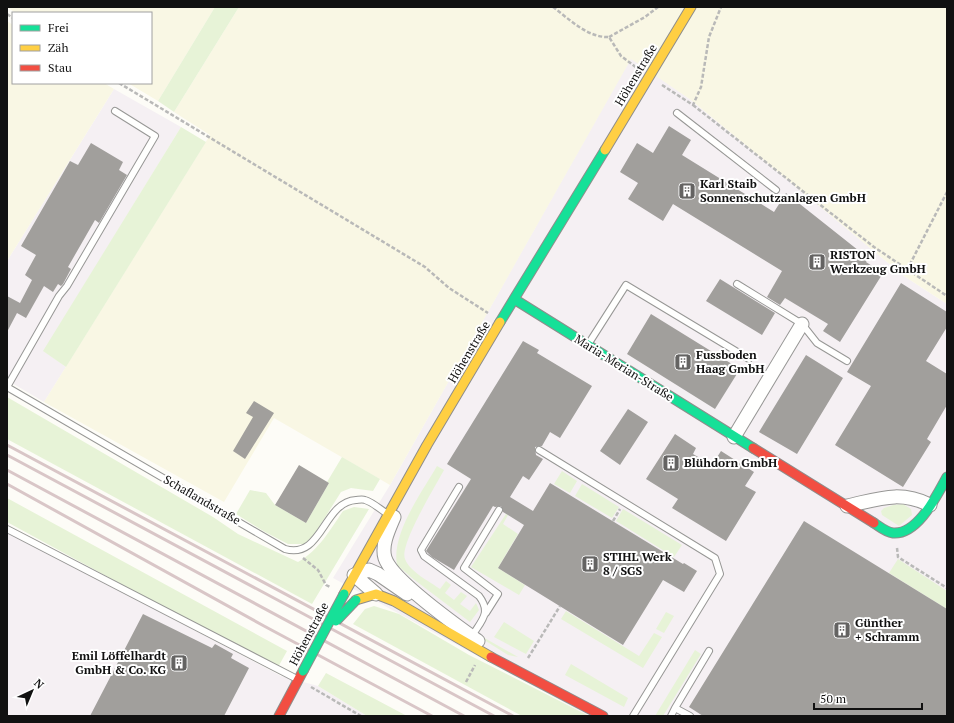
<svg xmlns="http://www.w3.org/2000/svg" width="954" height="723" font-family="'PT Serif',serif">
<style>
.industrial{fill:#f5f0f3}
.farmland{fill:#f9f7e4}
.green{fill:#e7f3d7}
.building{fill:#a19f9c}
.lines{fill:none;stroke-linecap:round;stroke-linejoin:round}
.lane-casing{stroke:#979795;stroke-width:8}
.street-casing{stroke:#979795;stroke-width:15}
.fast-casing{stroke:#8e8d8b;stroke-width:11}
.slow-casing{stroke:#8e8d8b;stroke-width:11}
.jam-casing{stroke:#8e8d8b;stroke-width:11}
.path{stroke:#b9b9b8;stroke-width:2.5;stroke-dasharray:4 2;stroke-linecap:butt}
.lane{stroke:#fffffe;stroke-width:6}
.street{stroke:#fffffe;stroke-width:13}
.fast{stroke:#16e098;stroke-width:9}
.slow{stroke:#ffcf43;stroke-width:9}
.jam{stroke:#f24e42;stroke-width:9}
.rail{stroke:#d9c6c7;stroke-width:3}
.fast-bridge-casing{stroke:#8e8d8b;stroke-width:11;stroke-linecap:butt}
.fast-bridge{stroke:#16e098;stroke-width:9}
.labels{text-anchor:middle;stroke-width:4;stroke-linejoin:round;paint-order:stroke}
.street-label{font-size:12px;fill:#111;stroke:#fff}
.poi-label{font-size:12px;font-weight:bold;fill:#111;stroke:#fff;text-anchor:start}
</style>
<rect width="100%" height="100%" fill="#fdfcf7"/>
<path class="industrial" d="M631,58l60,42 213,176 43,28v412h-358l-256,-138 57,-93z
M114,89l67,38 -137,224 22,16 -22,35 -37,-22v-119z
M7,531l274,145 37,10 49,30h-360z"/>
<path class="farmland" d="M7,7h208l-57,94 -30,-18h23v-70h-135z
M239,7h708v297l-43,-28 -213,-176 -60,-41 -241,426 -116,-67 -50,84 -180,-100 166,-267 -36,-23z
M7,21l6,4v58h91l10,6 -107,172z"/>
<path class="green" d="M215,7h24l-65,105 -16,-11z
M181,127l25,15 -140,225 -23,-16z
M7,397l206,120 25,17 60,28c21,-12 32,-32 45,-51l11,-4 15,2 -57,95 -305,-165z
M342,457l38,22 -7,12 -22,-3 -10,4 -27,43 -10,9h-16l-23,-12 -29,-18 14,-24 16,3 9,12 31,18 23,-40 -2,-1z
M437,466l7,4c-8,15 -45,75 -39,89 5,13 24,22 35,30l6,-8 5,4 -6,8 9,7 7,-8 6,4 -7,8 10,7 6,-8 3,7 -9,12 -58,-44 -15,-13c-6,-31 25,-73 40,-99z
M562,471l15,10 -7,12 -16,-9z
M582,484l37,23 -7,11 -37,-22z
M7,498l280,153 -10,18 -270,-147z
M903,504l8,5 1,6 -13,11 -17,-11 -1,-4 3,-3 9,-3z
M623,509l59,36 -8,12 -58,-36z
M506,514l2,1 -5,9 15,10 -20,34 27,17 -6,10 -48,-28z
M898,559l49,32v18l-58,-36z
M374,606l25,8 70,41 120,61h-67l-169,-92 12,-15z
M566,611l73,45 15,-23 8,4 -19,31 -82,-49z
M666,612l8,4 -10,17 -8,-4z
M504,622l30,19 -8,13 -32,-17z
M481,636l37,21 -10,-2 -27,-17z
M695,650l6,4 -38,62h-8z
M571,664l57,34 -4,9 -59,-32z
M326,673l81,43h-40l-49,-30z"/>
<path class="building" d="M669,126l22,14 -9,15 92,57 12,-19 82,65 -2,4 17,11 -43,69 -17,-11 5,-7 -43,-26 -5,7 -13,-8 15,-26 -109,-67 -10,17 -35,-22 10,-16 -18,-11 17,-29 16,10z
M91,143l32,19 -4,8 8,5 -28,48 -4,-3 -27,47 3,2 -8,15 -2,2 -3,-2 -5,8 -9,-6 -18,32 -9,-5 -10,19v-36l13,7 12,-23 -7,-5 11,-20 -15,-9 49,-85 8,4z
M720,279l55,34 -13,22 -56,-34z
M901,283l46,29v15l-21,34 21,13v31l-20,34 4,3 -28,45 -68,-42 36,-59 -24,-14z
M651,314l89,55 -25,40 -88,-55z
M523,341l16,9 -2,3 55,33 -32,52 -10,-6 -8,14 -7,1 1,8 7,4 -14,21 -6,-4 -13,21 23,14 17,-28 133,81 1,-1 13,8 -13,21 -21,-12 -40,65 -125,-77 26,-43 -21,-13 -2,-6 -6,1 -2,-1 -39,64 -22,-13 -6,-6 45,-72 -24,-15z
M806,355l37,23 -46,76 -38,-22z
M254,401l20,12 -29,46 -12,-8 20,-34 -7,-4z
M628,409l20,13 -28,43 -20,-14z
M675,434l21,14 -3,6 19,11 9,-14 33,21 -9,14 11,6 -30,49 -54,-33 6,-9 -32,-20z
M299,465l30,18 -23,40 -31,-18z
M804,521l143,88v107h-244l-14,-9z
M143,614l69,34 3,-4 18,10 -2,4 18,10 -25,48h-134z"/>
<g class="lines">
<g class="lane-casing">
<path id="lane" d="M677,113l99,77
M737,284l65,40 15,19 30,18
M589,343l37,-58 123,74
M7,387l278,162c37,11 38,-47 71,-49 2,0 6,-1 9,0 7,2 15,9 21,13
M7,387l52,-91 8,-10 88,-150 -40,-25
M539,450l176,108 5,16 -87,142
M459,487l-38,63 3,6 55,40c13,17 2,25 -7,40
M7,529l290,150
M486,613l12,-19 -34,-26 35,-58
M675,708l34,-57
M671,716l4,-8 15,8"/>
</g>
<g class="street-casing">
<path id="street" d="M734,437l68,-113
M847,506c32,-7 52,-16 83,-1
M394,517c-5,12 -13,28 -9,41 7,22 72,68 93,83
M376,594l-22,-19 15,-5 9,4 29,20"/>
</g>
<g class="fast-casing">
<path id="fast" d="M514,299l239,149
M500,322l105,-172
M874,523c6,4 12,9 19,10 25,2 44,-38 54,-56"/>
</g>
<g class="slow-casing">
<path id="slow" d="M605,150l86,-143
M344,594l83,-149 73,-123
M356,600l20,-6 18,7 97,56"/>
</g>
<g class="jam-casing">
<path id="jam" d="M753,448l121,75
M491,657l112,59
M279,716l24,-45"/>
</g>
<path class="path" d="M553,7c16,12 35,31 56,30l12,19 16,12
M7,14l6,4
M609,37l36,-20 13,-10
M119,83l306,184 24,21 39,25
M662,85l31,20 8,-18 8,-50 12,-30
M693,105l181,142 73,49
M907,270l40,-78
M613,521l7,-12
M897,548l1,9 49,31
M303,558l15,12 8,15 4,2
M528,658l32,-52
M466,682l9,-17
M311,687l50,29"/>
<use href="#lane" class="lane"/>
<use href="#street" class="street"/>
<use href="#fast" class="fast"/>
<use href="#slow" class="slow"/>
<use href="#jam" class="jam"/>
<path class="rail" d="M7,445l506,271
M7,455l487,261
M7,470l457,246
M7,484l257,142 168,90"/>
<g class="fast-bridge-casing">
<path id="fast-bridge" d="M336,621l20,-21
M303,671l41,-77"/>
</g>
<use href="#fast-bridge" class="fast-bridge"/>
</g>
<defs>
<g id="building-square" transform="scale(0.9)"><rect x="-9" y="-9" width="18" height="18" rx="4" fill="#646362" stroke="#fff"/><path d="M-4-6H4V6H1V3H-1V6H-4ZM-2.5-4.3h1.7v1.8h-1.7ZM.8-4.3h1.7v1.8H.8ZM-2.5-1h1.7V.8h-1.7ZM.8-1h1.7V.8H.8Z" fill="#fff"/></g>
</defs>
<g fill-rule="evenodd">
<use href="#building-square" x="687" y="191"/>
<use href="#building-square" x="817" y="262"/>
<use href="#building-square" x="683" y="362"/>
<use href="#building-square" x="671" y="463"/>
<use href="#building-square" x="590" y="564"/>
<use href="#building-square" x="842" y="630"/>
<use href="#building-square" x="179" y="663"/>
</g>
<g class="labels">
<g class="street-label">
<text transform="translate(636 75) rotate(-59)" y="4">Höhenstraße</text>
<text transform="translate(469 352) rotate(-59)" y="4">Höhenstraße</text>
<text transform="translate(624 368) rotate(32)" y="4">Maria-Merian-Straße</text>
<text transform="translate(202 500) rotate(30)" y="4">Schaflandstraße</text>
<text transform="translate(309 634) rotate(-62)" y="4">Höhenstraße</text>
</g>
<g class="poi-label">
<text x="700" y="188">Karl Staib<tspan x="700" dy="14">Sonnenschutzanlagen GmbH</tspan></text>
<text x="830" y="259">RISTON<tspan x="830" dy="14">Werkzeug GmbH</tspan></text>
<text x="696" y="359">Fussboden<tspan x="696" dy="14">Haag GmbH</tspan></text>
<text x="684" y="467">Blühdorn GmbH</text>
<text x="603" y="561">STIHL Werk<tspan x="603" dy="14">8 / SGS</tspan></text>
<text x="855" y="627">Günther<tspan x="855" dy="14">+ Schramm</tspan></text>
<text x="166" y="660" text-anchor="end">Emil Löffelhardt<tspan x="166" dy="14">GmbH &amp; Co. KG</tspan></text>
</g>
</g>
<rect width="954" height="723" fill="none" stroke="#111111" stroke-width="16"/>
<rect x="12" y="12" width="140" height="72" fill="#ffffff" stroke="#a0a0a0"/>
<rect x="20" y="25" width="20" height="6" fill="#16e098" stroke="#a0a0a0"/>
<text x="48" y="32" font-size="12" fill="#111111">Frei</text>
<rect x="20" y="45" width="20" height="6" fill="#ffcf43" stroke="#a0a0a0"/>
<text x="48" y="52" font-size="12" fill="#111111">Zäh</text>
<rect x="20" y="65" width="20" height="6" fill="#f24e42" stroke="#a0a0a0"/>
<text x="48" y="72" font-size="12" fill="#111111">Stau</text>
<g transform="translate(32 691) rotate(44)" stroke="#ffffff" stroke-width="3" paint-order="stroke">
<path d="M0-3L7 15L0 10L-7 15Z" fill="#111111"/>
<text y="-6" font-size="11" font-weight="bold" text-anchor="middle" fill="#111111">N</text>
</g>
<path d="M814 703v6h108v-6" fill="none" stroke="#111111" stroke-width="2"/>
<text x="820" y="703" font-size="12" fill="#111111" stroke="#ffffff" stroke-width="3" paint-order="stroke">50 m</text>
</svg>
